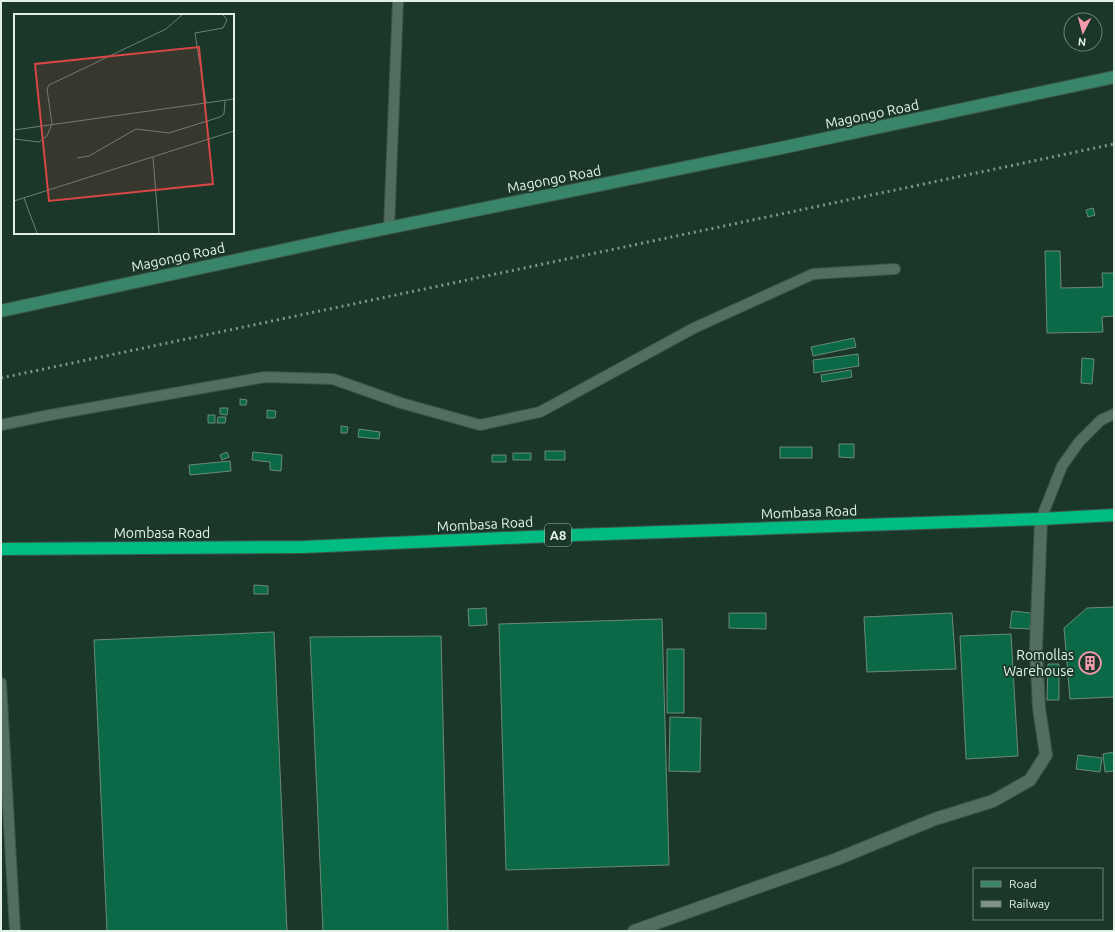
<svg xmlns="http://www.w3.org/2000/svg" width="1115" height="932" font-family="Ubuntu,sans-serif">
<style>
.building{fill:#0c6948;stroke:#6b8a7a}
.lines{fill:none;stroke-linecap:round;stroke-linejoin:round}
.lane-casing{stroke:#3c554a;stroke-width:12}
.street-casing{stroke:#3c554a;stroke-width:14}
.secondary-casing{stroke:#3c554a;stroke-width:14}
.highway-casing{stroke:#3c554a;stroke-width:14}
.lane{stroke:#516e5f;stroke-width:10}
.street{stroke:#516e5f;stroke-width:12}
.secondary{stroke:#39856a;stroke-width:12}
.highway{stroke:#00bc82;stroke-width:12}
.rail{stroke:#7f958a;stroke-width:3;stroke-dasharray:2 4;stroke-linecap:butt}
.labels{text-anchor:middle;stroke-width:3.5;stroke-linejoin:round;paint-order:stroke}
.shield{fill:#1b372a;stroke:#a6b9af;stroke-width:1}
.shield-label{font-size:13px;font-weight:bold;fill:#e1f1e8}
.street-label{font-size:14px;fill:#e1f1e8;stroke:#1b372a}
.poi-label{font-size:14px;fill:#e1f1e8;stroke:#1b372a;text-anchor:end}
.inset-road{fill:none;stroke:#6a8176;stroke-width:1}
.view{fill:#d84645;fill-opacity:0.15;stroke:#d84645;stroke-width:2}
.inset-edge{fill:none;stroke:#e1f1e8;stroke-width:2}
</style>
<rect width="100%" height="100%" fill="#1b372a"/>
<path class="building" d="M1093,208l2,7 -7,2 -2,-7z
M1045,251h15l1,37 42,-1 -1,-14h12v43l-12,1 1,15 -56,1z
M854,338l2,9 -43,9 -2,-9z
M858,354l1,12 -45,7 -1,-13z
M1082,358l12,1 -2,25 -11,-1z
M851,370l1,7 -30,5 -1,-7z
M240,399l7,1 -1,5h-6z
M220,408h8l-1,7 -7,-1z
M267,410l9,1 -1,7h-8z
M208,415h7v8h-7z
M218,417h8l-1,6h-8z
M341,426l7,1 -1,6h-6z
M359,429l21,3 -1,7 -21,-2z
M839,444h15v14l-15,-1z
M780,447h32v11h-32z
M545,451h20v9h-20z
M227,452l2,5 -7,3 -2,-5z
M253,452l29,3 -1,16 -11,-1v-8l-18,-2z
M513,453h18v7h-18z
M492,455h14v7h-14z
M230,461l1,10 -41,4 -1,-10z
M254,585l14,1v8h-14z
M1114,607v90l-44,2 -6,-71 23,-20z
M486,608l1,17 -18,1 -1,-17z
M1012,611l19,2 -1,16 -20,-1z
M729,613h37v16l-37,-1z
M952,613l4,56 -89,3 -3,-55z
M662,619l7,246 -163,5 -7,-246z
M274,632l13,299h-180l-13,-291z
M1011,634l7,122 -52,3 -6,-123z
M441,636l7,295h-125l-13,-294z
M667,649h17v64h-17z
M1048,664h11v36h-12z
M670,717l31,1 -1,54 -31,-1z
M1114,752v19l-9,1 -2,-18z
M1078,755l24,3 -2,14 -24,-3z"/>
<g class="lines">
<g class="lane-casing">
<path id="lane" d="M389,228l9,-227
M1,425l49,-10 215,-38 68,2 68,24 79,22 60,-13 154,-84 119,-54 82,-5
M1041,519l21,-53 17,-24 22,-22 13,-6
M1,683l14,248"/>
</g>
<g class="street-casing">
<path id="street" d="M634,931l203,-72 98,-40 58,-18 37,-21 16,-25 -7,-47 -3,-59 5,-130"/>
</g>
<g class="secondary-casing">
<path id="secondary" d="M1,311l338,-73 442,-90 333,-71"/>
</g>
<g class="highway-casing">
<path id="highway" d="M1,549l302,-2 272,-12 466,-16 73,-4"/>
</g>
<use href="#lane" class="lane"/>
<use href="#street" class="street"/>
<use href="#secondary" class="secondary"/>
<use href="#highway" class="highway"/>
<path class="rail" d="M1,378l1113,-234"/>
</g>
<defs>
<g id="building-ring" transform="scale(1.15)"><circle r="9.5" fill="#1b372a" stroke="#f39aab" stroke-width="1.5"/><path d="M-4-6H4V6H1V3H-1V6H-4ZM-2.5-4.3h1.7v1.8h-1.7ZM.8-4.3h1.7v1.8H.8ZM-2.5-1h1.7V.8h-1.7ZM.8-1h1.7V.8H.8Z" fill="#f39aab"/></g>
</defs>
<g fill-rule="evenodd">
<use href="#building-ring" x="1090" y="663"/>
</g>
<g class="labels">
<rect class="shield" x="545" y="524" width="26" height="22" rx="3"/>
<g class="shield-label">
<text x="558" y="540">A8</text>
</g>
<g class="street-label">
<text transform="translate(872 114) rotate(-12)" y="5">Magongo Road</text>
<text transform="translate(554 179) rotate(-11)" y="5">Magongo Road</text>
<text transform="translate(178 257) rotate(-12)" y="5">Magongo Road</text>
<text transform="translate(809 512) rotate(-2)" y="5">Mombasa Road</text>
<text transform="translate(485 524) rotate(-3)" y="5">Mombasa Road</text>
<text x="162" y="538">Mombasa Road</text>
</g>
<g class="poi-label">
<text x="1074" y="660">Romollas<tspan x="1074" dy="16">Warehouse</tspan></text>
</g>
</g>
<g transform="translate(14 14)">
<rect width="220" height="220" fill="#1b372a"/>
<path class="inset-road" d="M192,89l-11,-70 28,-5 4,-8 -4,-5M0,116l220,-31M0,125l25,3 8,-6 5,-12 -5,-35 2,-4 117,-56 16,-14M139,143l6,76M63,144l12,-2 47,-27 33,4 51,-16 4,-3 1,-13M10,184l13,35M0,187l220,-70"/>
<path class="view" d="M185,33l14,137 -164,17 -14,-137z"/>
<rect width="220" height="220" class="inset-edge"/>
</g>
<rect width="1115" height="932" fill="none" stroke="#e1f1e8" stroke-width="4"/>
<rect x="973" y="868" width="130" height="52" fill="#1b372a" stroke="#6a8176"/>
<rect x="981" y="881" width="20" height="6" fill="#39856a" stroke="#6a8176"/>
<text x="1009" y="888" font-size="12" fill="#e1f1e8">Road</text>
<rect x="981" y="901" width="20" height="6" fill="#7f958a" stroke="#6a8176"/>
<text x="1009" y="908" font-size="12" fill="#e1f1e8">Railway</text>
<g transform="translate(1083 32) rotate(186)"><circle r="19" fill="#1b372a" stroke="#6a8176"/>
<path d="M0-3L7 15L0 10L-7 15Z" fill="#f39aab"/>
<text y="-6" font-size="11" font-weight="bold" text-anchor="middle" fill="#e1f1e8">N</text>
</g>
</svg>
